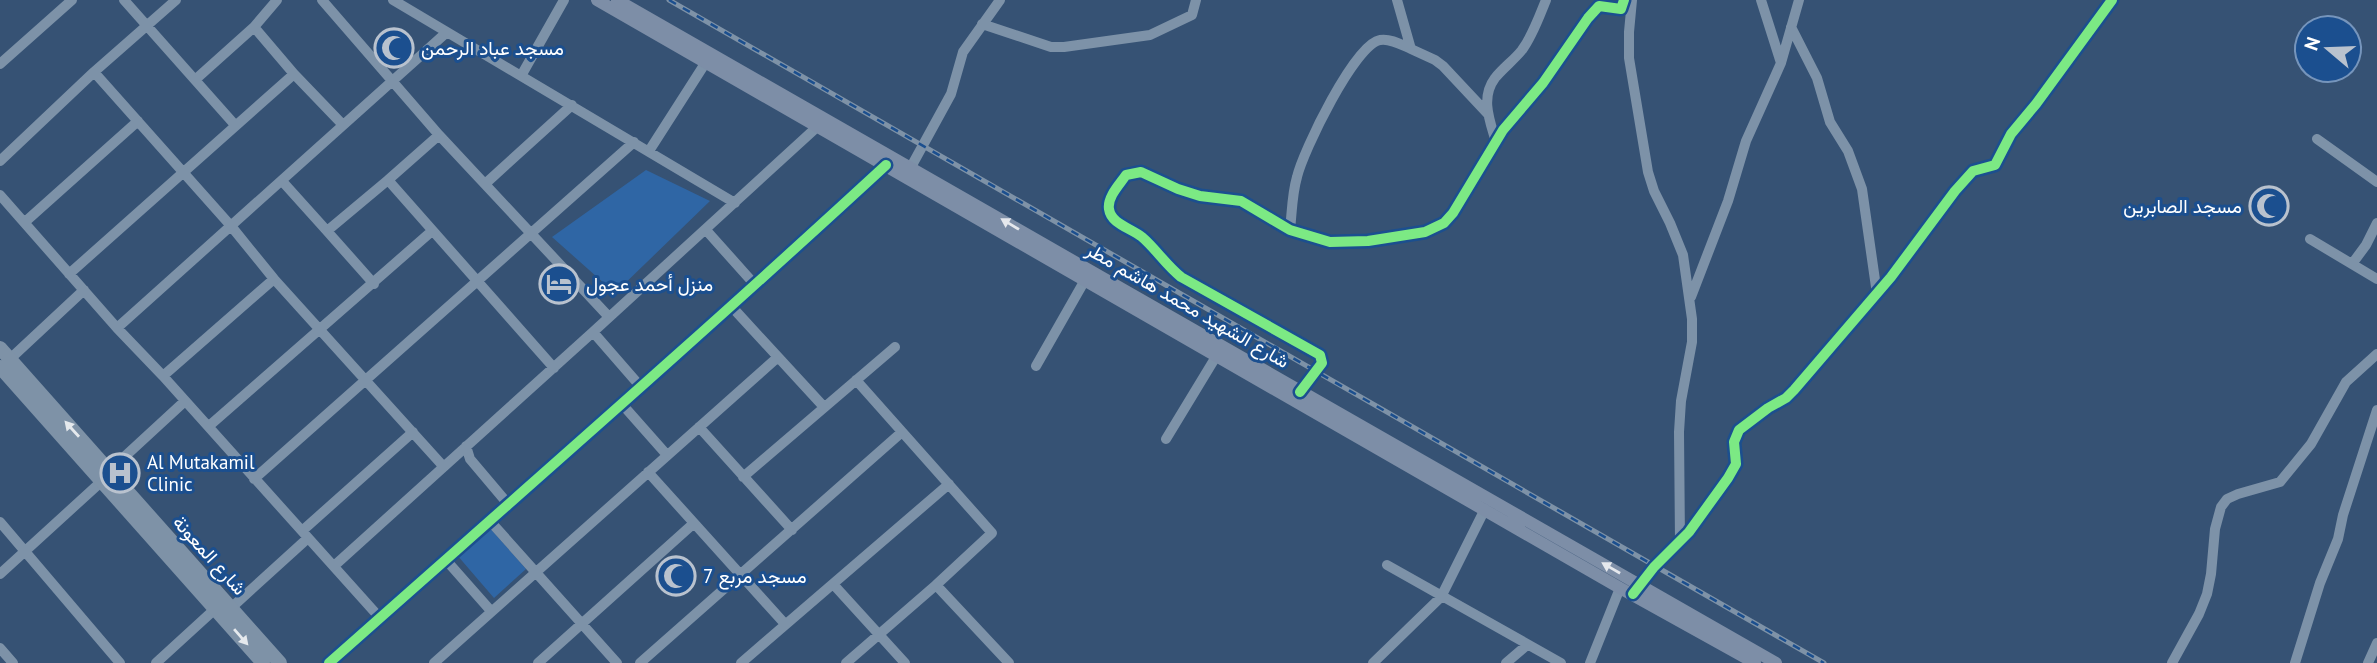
<svg xmlns="http://www.w3.org/2000/svg" width="2377" height="663" font-family="'PT Sans',Vazirmatn,sans-serif">
<style>
.green{fill:#2f66a5}
.lines{fill:none;stroke-linecap:round;stroke-linejoin:round}
.minor{stroke:#7d92a8;stroke-width:10}
.major{stroke:#7d8ea7;stroke-width:12}
.highway{stroke:#7e92a7;stroke-width:14}
.rail-casing{stroke:#7e92a7;stroke-width:5}
.rail{stroke:#1b4f8f;stroke-width:2.5;stroke-dasharray:8;stroke-linecap:butt}
.cycleway-casing{stroke:#1b4f8f;stroke-width:15}
.cycleway{stroke:#7ce984;stroke-width:10}
.oneway{fill:#e5e8ed}
.oneway2{fill:#e5e9ed}
.labels{text-anchor:middle;stroke-width:6;stroke-linejoin:round;paint-order:stroke}
.poi-label{font-size:19px;fill:#fff;stroke:#1b4f8f;text-anchor:start}
.street-label{font-size:19px;fill:#fff;stroke:#1b4f8f}
</style>
<rect width="100%" height="100%" fill="#365274"/>
<path class="green" d="M646,170l64,31 -95,92 -63,-56z
M489,527l37,42 -32,29 -37,-43z"/>
<g class="lines">
<path class="minor" d="M124,0l111,125
M277,0l-23,27 40,47
M322,0l117,135 170,182
M393,0l342,203
M1397,0l14,49 24,11 8,6 45,48
M1632,0l-3,32v26l19,114 6,19 16,32 13,32 9,64v23l-11,59 -2,31 1,110
M1761,0l20,63
M982,24l69,23h13l86,-12 42,-20 4,-15
M1791,27l26,51 13,44 18,29 14,38 15,105
M0,64l72,-64
M94,72l137,154 43,53 169,187
M521,76l43,-76
M196,79l58,-52
M439,135l-51,45 166,188
M2317,139l60,43
M1496,142c-6,-21 -16,-44 -1,-64 8,-10 19,-18 27,-28 11,-15 17,-33 24,-50
M649,151l57,-89
M0,161l94,-89 82,-72
M911,167l40,-73 12,-42 37,-52
M282,181l45,50
M485,184l87,-79
M0,195l117,133 46,48 217,242
M25,222l113,-101
M706,230l50,56
M1290,230c2,-18 2,-36 7,-53 6,-26 58,-133 83,-137 10,-2 22,5 31,9
M2310,239l67,40
M2352,264l14,-19 11,-22
M69,274l225,-200 49,51
M374,284l-47,-53 61,-51
M1691,297l37,-96 18,-60 35,-78 18,-63
M732,307l92,100
M117,328l330,-296
M593,332l47,54
M10,359l74,-69
M1036,366l49,-86
M163,376l111,-97
M1300,392l22,-29 -2,-8 -139,-78c-15,-12 -25,-28 -39,-40 -11,-9 -31,-13 -33,-28 -2,-12 11,-25 17,-34l15,-3 37,17 22,7 41,5 49,29 40,12 38,-1 57,-9 19,-9 9,-10 50,-83 40,-47 45,-65 11,-12 22,3 3,-9
M621,403l46,52
M209,426l223,-195
M699,427l93,103
M1166,439l51,-84
M466,446l4,13 38,45
M109,471l76,-70
M648,472l137,152
M743,477l152,-130
M254,479l380,-337
M490,521l127,142
M0,522l120,141
M302,531l111,-99
M446,560l45,51
M1387,565l174,98
M334,566l259,-234 224,-205
M0,574l102,-93
M833,584l72,79
M936,585l73,78
M1637,588l17,-21 35,-35 39,-54 8,-14 -2,-22 5,-12 29,-22 18,-10 8,-8 97,-113 64,-86 18,-20 22,-6 16,-31 25,-30 76,-104
M231,608l77,-70
M0,648l13,15
M156,663l59,-54
M329,663c186,-165 374,-329 557,-498
M434,663l344,-306
M538,663l155,-139
M640,663l262,-231
M741,663l208,-179
M846,663l90,-78 56,-52 -136,-153
M1373,663l68,-66 44,-88
M1506,663l21,-18
M1590,663l30,-75
M2172,663l27,-49 8,-20 4,-20 4,-45 6,-22 6,-8 11,-5 42,-12 31,-38 35,-62 31,-28
M2295,663l25,-80 18,-44 5,-24 34,-105
M2368,663l9,-20"/>
<path class="major" d="M597,0l1023,588 135,75
M617,0l1159,663"/>
<path class="highway" d="M0,348l280,315
M0,367l263,296"/>
<g class="rail-casing">
<path id="rail" d="M669,0l1155,663"/>
</g>
<use href="#rail" class="rail"/>
<g class="cycleway-casing">
<path id="cycleway" d="M1300,392l22,-29 -2,-8 -139,-78c-15,-12 -25,-28 -39,-40 -11,-9 -31,-13 -33,-28 -2,-12 11,-25 17,-34l15,-3 37,17 22,7 41,5 49,29 40,12 38,-1 57,-9 19,-9 9,-10 50,-83 40,-47 45,-65 11,-12 22,3 3,-9
M1633,594l21,-27 35,-35 39,-54 8,-14 -2,-22 5,-12 29,-22 18,-10 8,-8 97,-113 64,-86 18,-20 22,-6 16,-31 25,-30 76,-104
M329,663c186,-165 374,-329 557,-498"/>
</g>
<use href="#cycleway" class="cycleway"/>
</g>
<defs><path id="oneway-solid" d="M-6-.8H1V-3.2L6.5 0L1 3.2V.8H-6Z" transform="scale(1.75)"/></defs>
<g class="oneway">
<use href="#oneway-solid" transform="translate(1010 224) rotate(-149)"/>
<use href="#oneway-solid" transform="translate(1611 568) rotate(-150)"/>
</g>
<g class="oneway2">
<use href="#oneway-solid" transform="translate(72 429) rotate(-132)"/>
<use href="#oneway-solid" transform="translate(241 637) rotate(49)"/>
</g>
<defs>
<g id="mosque-ring" transform="scale(2.0125)"><circle r="9.5" fill="#1b4f8f" stroke="#b9c2ce" stroke-width="1.5"/><path d="M3.5-4.9A6 6 0 1 0 3.5 4.9A5 5 0 1 1 3.5-4.9Z" fill="#b9c2ce"/></g>
<g id="hotel-ring" transform="scale(2.0125)"><circle r="9.5" fill="#1b4f8f" stroke="#b9c2ce" stroke-width="1.5"/><path d="M-6-4.5h1.5V1H6V5H4.5V3h-9V5H-6ZM-4 0a1.8 1.8 0 1 1 3.6 0ZM.5 0V-2.5h3Q6-2.5 6 0Z" fill="#b9c2ce"/></g>
<g id="hospital-ring" transform="scale(2.0125)"><circle r="9.5" fill="#1b4f8f" stroke="#b9c2ce" stroke-width="1.5"/><path d="M-5-5h3v3.5h4V-5h3V5h-3V1.5h-4V5h-3Z" fill="#b9c2ce"/></g>
</defs>
<g fill-rule="evenodd">
<use href="#mosque-ring" x="394" y="48"/>
<use href="#mosque-ring" x="2269" y="206"/>
<use href="#hotel-ring" x="559" y="284"/>
<use href="#hospital-ring" x="120" y="473"/>
<use href="#mosque-ring" x="676" y="576"/>
</g>
<g class="labels">
<g class="poi-label">
<text x="421" y="55">مسجد عباد الرحمن</text>
<text x="2242" y="213" text-anchor="end">مسجد الصابرين</text>
<text x="586" y="291">منزل أحمد عجول</text>
<text x="147" y="469">Al Mutakamil<tspan x="147" dy="22">Clinic</tspan></text>
<text x="703" y="583">مسجد مربع 7</text>
</g>
<g class="street-label">
<text transform="translate(1188 305) rotate(30)" y="7">شارع الشهيد محمد هاشم مطر</text>
<text transform="translate(210 555) rotate(48)" y="7">شارع المعونة</text>
</g>
</g>
<g transform="translate(2328 49) rotate(289)"><circle r="33" fill="#1b4f8f" stroke="#7695bc" stroke-width="2"/>
<path d="M0-5L12 26L0 18L-12 26Z" fill="#b9c2ce"/>
<text y="-10" font-size="19" font-weight="bold" text-anchor="middle" fill="#ffffff">N</text>
</g>
</svg>
